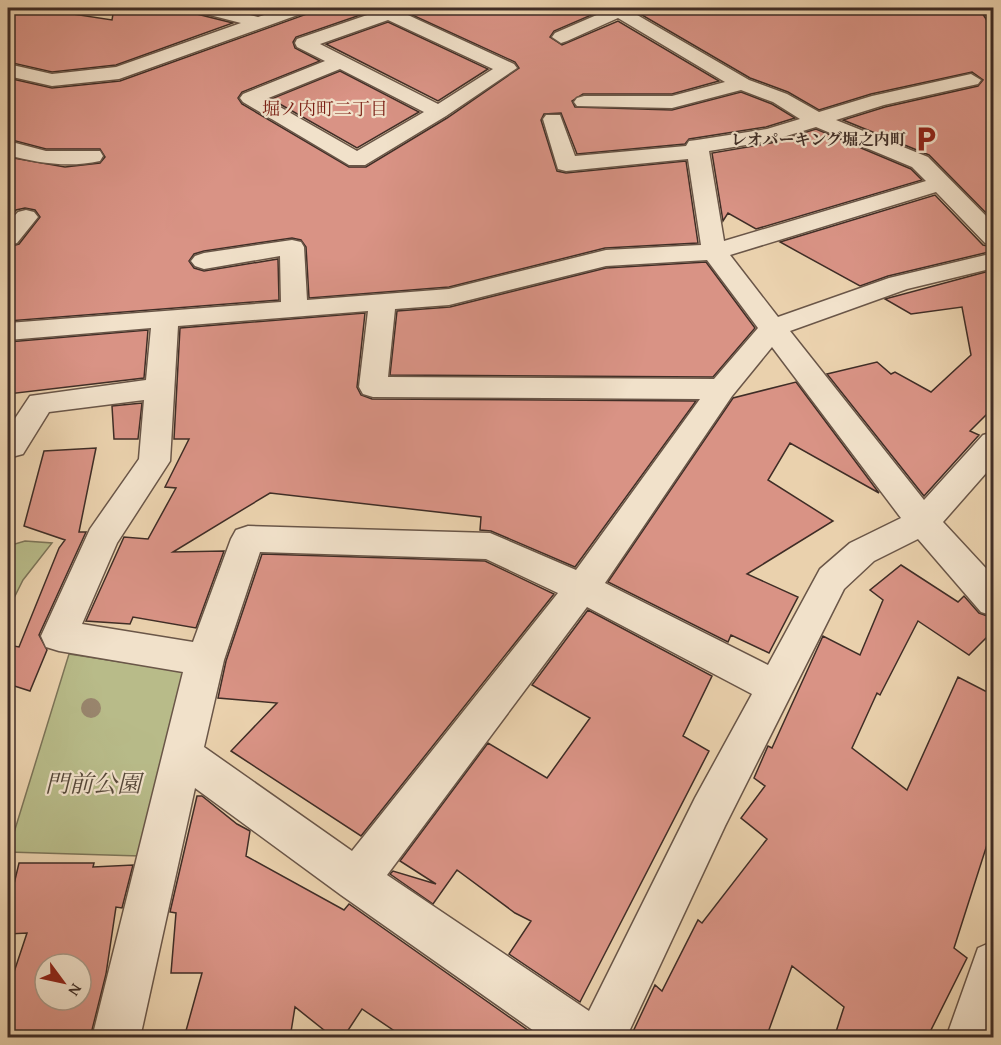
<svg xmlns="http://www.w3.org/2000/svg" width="1001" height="1045" font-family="'Gentium Book Plus','Noto Serif JP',serif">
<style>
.green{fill:#b8bb89;stroke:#7c7458;stroke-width:1.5}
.building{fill:#d99385;stroke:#3f2d26;stroke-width:1.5;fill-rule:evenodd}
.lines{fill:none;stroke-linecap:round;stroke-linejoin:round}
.minor-casing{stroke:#6a5648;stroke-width:3}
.minor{fill:#f1e1ca;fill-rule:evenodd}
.tree{fill:#99866e}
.labels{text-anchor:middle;stroke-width:4.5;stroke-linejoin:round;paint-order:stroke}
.far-poi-label{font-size:16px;font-weight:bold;fill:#3f2d26;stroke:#f1e1ca;text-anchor:end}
.far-neighbourhood-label{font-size:18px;fill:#7a1f14;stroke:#f1e1ca}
.near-park-label{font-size:24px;font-style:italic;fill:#57493a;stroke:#f1e1ca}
</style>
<rect width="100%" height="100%" fill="#ead1ad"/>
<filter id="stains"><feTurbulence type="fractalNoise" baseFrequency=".00333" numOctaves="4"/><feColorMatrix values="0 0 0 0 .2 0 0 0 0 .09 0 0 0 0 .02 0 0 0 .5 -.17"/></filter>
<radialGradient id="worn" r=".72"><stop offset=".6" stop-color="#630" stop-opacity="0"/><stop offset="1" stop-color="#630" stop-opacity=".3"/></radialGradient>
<path class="green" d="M25,541l27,2 -29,37 -15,30v-64z
M69,654l118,18 -47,184 -132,-4z"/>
<path class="building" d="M8,8h25l79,12 2,-12h80l3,6 36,9 -117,42 -64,7 -44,-10z
M229,8h50l-21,7z
M311,8h56l2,4 -73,25 -3,5 2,6 25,13 -78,31 -4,6 4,6 107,63h17l81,-49 72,-50 -4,-6 -118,-54h206v2l-49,21 -4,6 12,8 56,-24 101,60 -47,13h-89l-11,7 3,6 97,3 69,-18 31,12 23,14 -29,9 -77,12 -4,5 -108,10 -16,-41 -17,1 -3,6 16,51 9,2 120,-12 12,82 -93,5 -156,39 -140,11 -3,-51 -5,-7 -9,-2 -88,13 -10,3 -5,7 5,7 10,3 74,-12 1,41 -271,21v-74l11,-3 21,-27 -5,-7 -10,-2 -9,2 -8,10v-63l57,10 35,-4 5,-6 -5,-8h-54l-38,-10v-61l44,10 68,-7 187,-67z
M637,8h342l14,22v190l-64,-65 -86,-35 42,-13 93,-21 5,-6 -11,-8 -101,22 -52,16 -31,-18 -38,-14 -115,-67z
M388,22l100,47 -50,32 -112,-57z
M340,71l79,41 -62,36 -86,-49z
M816,129l95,40 11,11 -166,49 -28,-16 -5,8 -11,-68 59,-10z
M935,195l48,50 10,2v4l-105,25 -28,10 -80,-44z
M706,262l49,66 -42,49 -323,-2 7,-64 53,-4 156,-39z
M993,270v138l-23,23 9,4 -55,61 -97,-122 50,-12 14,12 4,-2 36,20 40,-37 -9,-48 -51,7 -26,-15z
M365,313l-8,74 4,8 11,4 324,2 -121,166 -84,-36 -11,-1 1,-13 -211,-24 -97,59 51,-1 -28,77 -63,-11 -3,7 -44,-3 38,-84 24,2 28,-51 -11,-1 24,-48h-15l6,-111z
M148,330l-4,48 -136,16v-52z
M796,382l83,111 -89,-50 -22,37 65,41 -86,53 51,23 -29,56 -38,-18 -3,7 -120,-60 125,-184z
M142,403l-4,36h-24l-2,-33z
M96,448l-17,84h7l-47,103 8,15 -17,41 -22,-7v-17l6,-21 5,1 40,-99 6,-8 -41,-14 20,-75z
M262,554l223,7 69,33 -193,242 -130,-85 46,-48 -59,-5 8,-37z
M901,565l57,37 6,-6 15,17 14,5v13l-24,24 -51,-34 -38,74 -3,-2 -25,55 55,42 51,-113 35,18v131l-39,122 13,10 -40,80h-93l10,-31 -52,-41 -26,72h-136l25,-53 7,6 36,-71 4,3 65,-84 -26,-21 24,-32 -11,-8 14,-32 4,2 51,-112 37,19 23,-55 -13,-10z
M588,610l124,66 -29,60 26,15 -129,251 -71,-48 22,-33 -16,-8 -58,-43 -24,34 -43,-30 3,-3 43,13 -36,-23 88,-118 59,35 43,-60 -58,-33z
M197,796h5l35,28 13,7 -4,25 98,54 5,-6 190,134h-134l-43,-29 -19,29h-9l-39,-31 -5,31h-106l18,-65h-31l5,-60 -6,-1z
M19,863h75l-1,4 40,-2 -11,43 -6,-1 -10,67 -16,64h-82v-48l19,-57 -19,1v-25zM45,964h36v36h-36z"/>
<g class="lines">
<g class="minor-casing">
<path id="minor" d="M196,8h26l36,9 27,-9h24l-3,4 -187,67 -67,7 -44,-10v-12l44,10 64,-7 125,-44 -43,-11z
M369,8l26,1 119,55 3,4 -71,48 -81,49h-16l-106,-63 -3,-4 3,-4 82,-33 -28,-14 -2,-4 2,-4 76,-26zM388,20l105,49 -55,35 -118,-60zM340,69l84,43 -67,39 -91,-52z
M605,8h30l-3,4 117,68 38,14 32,18 53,-16 99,-22 10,6 -3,4 -94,21 -48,15 92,37 66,67v21l-9,-2 -49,-51 -206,63 48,62 111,-39 105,-25v15l-87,21 -117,42 134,169 59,-65 11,-3v32l-51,58 51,55v39l-13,-4 -63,-73 -44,22 -30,28 -119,237 -99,212h-82l-203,-143 -146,-107 -55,250h-48l91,-366 -124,-21 -13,-4 -5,-11 49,-107 49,-70 5,-59 -95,12 -26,42 -15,4v-29l22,-33 116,-16 5,-52 -143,12v-17l273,-21 -1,-46 -76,13 -9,-3 -4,-5 4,-5 9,-3 88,-13 9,2 3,5 3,53 142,-11 157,-39 95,-5 -13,-86 -122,12 -8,-2 -15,-50 3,-4h14l15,41 111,-10 3,-5 8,-1 70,-11 33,-10 -27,-17 -32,-12 -69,18 -95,-2 -3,-4 3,-4 7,-2h88l53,-14 -107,-64 -51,23 -6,2 -9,-6 3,-4 51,-22zM816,127l96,40 14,14 -202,60 -15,-90 61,-10zM707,260l51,68 -44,51 -326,-2 7,-68 54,-4 157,-39zM368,311l-9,76 4,7 10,3 327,2 -124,171 -86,-37 -242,-7 -12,4 -5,9 -38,103 -111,-18 35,-81 53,-82 8,-135zM772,347l129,171 -51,25 -30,26 -52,96 -163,-82 127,-187zM260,552l226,7 72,34 -206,258 -148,-104 20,-87zM587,607l165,87 -57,104 -106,213 -202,-136z
M8,141l38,10h54l3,5 -3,5c-32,7 -62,2 -92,-6z
M26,210l8,2 4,5 -21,26 -9,2v-22l10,-11z
M994,941v97h-48l32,-90z"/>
</g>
<use href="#minor" class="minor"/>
</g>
<circle class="tree" cx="91" cy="708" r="10"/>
<defs>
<g id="parking-bare" transform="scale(2.07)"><path d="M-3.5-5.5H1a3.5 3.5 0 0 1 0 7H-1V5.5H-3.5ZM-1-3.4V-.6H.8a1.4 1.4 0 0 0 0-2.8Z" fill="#8f2418" stroke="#f1e1ca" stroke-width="2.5" paint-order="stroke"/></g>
</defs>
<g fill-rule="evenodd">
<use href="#parking-bare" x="926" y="139"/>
</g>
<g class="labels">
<g class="far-poi-label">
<text x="906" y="145">レオパーキング堀之内町</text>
</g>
<g class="far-neighbourhood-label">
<text x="325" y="115">堀ノ内町二丁目</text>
</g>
<g class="near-park-label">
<text x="93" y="792">門前公園</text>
</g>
</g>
<rect width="1001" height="1045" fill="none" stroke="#ead1ad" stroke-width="30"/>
<rect x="9" y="9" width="983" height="1027" fill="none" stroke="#3f2d26" stroke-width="3"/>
<rect x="15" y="15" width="971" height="1015" fill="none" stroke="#3f2d26" stroke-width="1.5"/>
<g transform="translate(63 982) rotate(123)"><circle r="28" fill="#f1e1ca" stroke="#aa9988" stroke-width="1.5"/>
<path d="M0-4.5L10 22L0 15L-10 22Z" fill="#8f2418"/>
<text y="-9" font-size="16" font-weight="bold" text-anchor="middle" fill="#3f2d26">N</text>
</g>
<rect width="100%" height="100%" filter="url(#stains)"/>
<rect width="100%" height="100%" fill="url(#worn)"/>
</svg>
